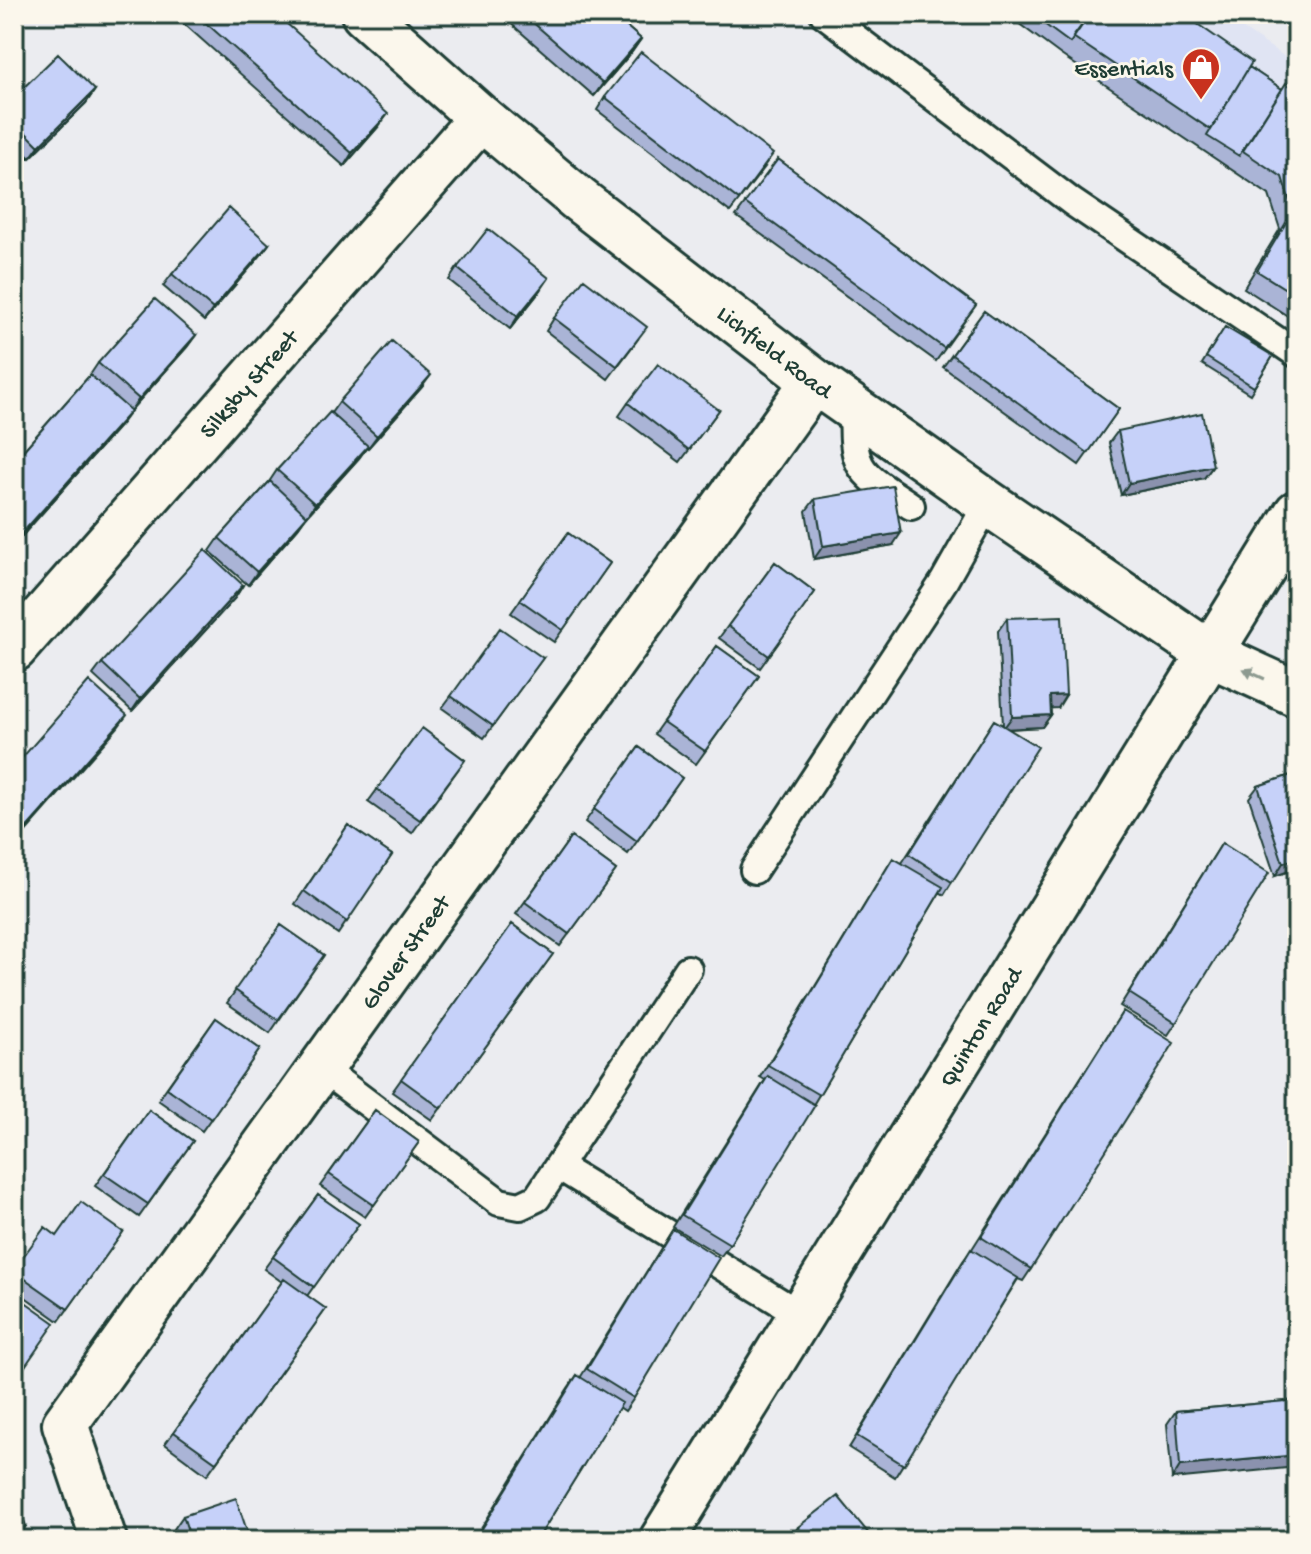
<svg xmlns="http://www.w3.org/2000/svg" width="1311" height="1554" font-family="'Gochi Hand',sans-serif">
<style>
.built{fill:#e0e4f3}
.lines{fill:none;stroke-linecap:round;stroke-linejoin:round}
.lane-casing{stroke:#1f3d34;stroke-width:32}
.street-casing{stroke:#1f3d34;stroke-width:50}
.secondary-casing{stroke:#1f3d34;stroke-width:50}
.lane{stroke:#fbf7ec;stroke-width:26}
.street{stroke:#fbf7ec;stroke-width:44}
.secondary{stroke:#fbf7ec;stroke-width:44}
.wall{fill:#aab4d6;stroke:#1f3d34;stroke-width:2}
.shaded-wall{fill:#8b92ae;stroke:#1f3d34;stroke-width:2}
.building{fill:#c6d1f9;stroke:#1f3d34;stroke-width:2}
.oneway{fill:#8d9a90}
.labels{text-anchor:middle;stroke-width:6;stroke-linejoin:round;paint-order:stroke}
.poi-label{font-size:24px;fill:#1f3d34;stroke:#fbf7ec;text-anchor:end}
.street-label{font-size:24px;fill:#1f3d34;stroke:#fbf7ec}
</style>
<rect width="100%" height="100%" fill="#ebecf0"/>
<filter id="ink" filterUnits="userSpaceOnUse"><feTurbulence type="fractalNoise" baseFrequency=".0125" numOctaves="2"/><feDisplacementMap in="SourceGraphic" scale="16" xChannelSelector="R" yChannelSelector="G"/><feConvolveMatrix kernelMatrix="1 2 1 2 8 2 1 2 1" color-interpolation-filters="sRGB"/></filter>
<g filter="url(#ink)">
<path class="built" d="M1145,14h76l76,51v52z"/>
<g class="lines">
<g class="lane-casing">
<path id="lane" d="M824,14l248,188 225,152
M854,409c-3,64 7,63 57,97
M754,870l190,-289 44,-78
M321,1068l178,134 21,4 17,-8 151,-229
M558,1166l243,149"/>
</g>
<g class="street-casing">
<g id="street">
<path id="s1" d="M364,14l117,104 97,81 236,182 174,122 222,151 87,40"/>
<path id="s2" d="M14,649l467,-531"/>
<path id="s3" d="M104,1540l-39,-116 749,-1043"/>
</g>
</g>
<g class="secondary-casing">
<g id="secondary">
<path id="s4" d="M662,1540l635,-1027"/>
</g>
</g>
<use href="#lane" class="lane"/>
<use href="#street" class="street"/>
<use href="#secondary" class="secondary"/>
</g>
<path class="wall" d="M173,14h103l103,112 -35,40z
M500,14h112l29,25 -9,13 -38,44z
M1006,14h177l66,53 33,22 15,2v231l-53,-34 36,-59 -11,-34 -208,-140z
M95,90l-9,13 -56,55 -15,-15 13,14 -14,17v-77z
M605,97l160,70 -35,45 -133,-102z
M778,159l198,146 -40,56 -200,-145z
M269,244l-9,12 -56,65 -41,-35 9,-12z
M457,268l84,22 -31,39 -61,-49z
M984,311l135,98 -40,56 -136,-98z
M554,318l84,21 -30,40 -62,-48z
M1225,327l48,29 -23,38 -48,-30z
M196,335l-9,12 -57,64 -8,12 -108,122v-84l76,-86 8,-12z
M422,387l-54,61 -1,-1 -8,11 -53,59 -8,11 -50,57 -38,-34 9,-13 50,-56 8,-12 54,-57 8,-11z
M628,403l91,7 -39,52 -61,-46z
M1118,431l95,35 -9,12 -83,17 -12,-52z
M815,499l78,46 -79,14 -8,-48z
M568,533l42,30 -56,79 -43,-29z
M775,562l40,30 -55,76 -41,-30z
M243,585l-8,13 -103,113 -39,-36 9,-12z
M1007,618l51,90h-8l1,7 -9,12 -33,2 -57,153 -8,13 -4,-3 -210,352 -9,12 -48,-29 92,-147 -5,-3 125,-206 8,-13 9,5 92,-143 9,5 -5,-94z
M717,646l42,30 -63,88 -42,-30z
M543,658l-59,80 -42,-30 9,-12z
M422,728l43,32 -53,73 -44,-31z
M639,747l43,31 -54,76 -43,-32z
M1297,773v70l-1,1 -4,26 -17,6 -26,-78 9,-12z
M348,825l44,30 -54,79 -43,-30z
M571,837l45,33 -56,76 -44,-32z
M1222,843l-46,180 -8,12 -48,-29z
M512,924l41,30 -121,166 -40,-28z
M281,925l43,30 -54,78 -43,-30z
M1123,1011l-92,258 -8,12 -5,-2 -123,198 -46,-29 114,-187 9,-12z
M216,1018l44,31 -58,82 -44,-31z
M149,1110l44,31 -54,76 -44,-31z
M375,1110l44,32 -54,75 -45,-31z
M318,1195l41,29 -52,72 19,13 -119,166 -42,-31 117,-162 -18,-13z
M673,1229l-39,169 -9,13 -6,-4 -82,133h-63l94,-152 9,-13 3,3z
M123,1232l-64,89 -45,-32v-20l43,-33z
M1297,1400l-125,79 -5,-55 9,-13z
M183,1516l67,24h-72l-4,-11z
M798,1527l76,13h-85z"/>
<path class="shaded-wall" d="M641,39l-9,13 -38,44 9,-13z
M95,90l-9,13 -56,55 9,-12z
M388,114l-9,12 -35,40 8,-13z
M28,157l-9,12 -5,5v-4z
M269,244l-9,12 -56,65 9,-12z
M549,278l-8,12 -31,39 8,-13z
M196,335l-9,12 -57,64 9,-12z
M431,375l-9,12 -54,61 9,-12z
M131,411l-9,12 -108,122v-3z
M368,446l-9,12 -53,59 -8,11 -50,57 9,-13 50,-56 8,-12z
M1213,466l-9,12 -83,17 8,-12z
M901,533l-8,12 -79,14 9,-13z
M243,585l-8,13 -103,113 8,-12z
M1066,695l-8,13 -17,1 9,-13z
M127,715l-9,12 -104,118v-3z
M1051,715l-9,12 -39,2 9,-12z
M1297,858v5l-5,7 -17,6 8,-13z
M1297,1455v12l-125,12 8,-13z
M26,1526l-8,12 -4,2v-10z"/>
<path class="building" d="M196,14h80l112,100 -36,39z
M523,14h89l29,25 -38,44z
M1040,14h50l-20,29 -34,-25z
M1090,14h93l69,48 -41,68 -138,-93z
M641,52l132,102 -34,46 -134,-103z
M58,54l37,36 -56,56 -25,-25v-24z
M1249,67l33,22 -43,67 -32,-20z
M1286,83l11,8v205l-40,-25 36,-60 -11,-34 -39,-26z
M14,142l14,15 -14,13z
M778,159l198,146 -32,43 -199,-145z
M229,208l40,36 -56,65 -41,-35z
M488,229l61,49 -31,38 -61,-48z
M584,279l63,48 -30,39 -63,-48z
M155,299l41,36 -57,64 -41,-36z
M984,311l135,98 -31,44 -136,-98z
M1225,327l48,29 -19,31 -48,-30z
M392,341l39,34 -54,61 -38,-34z
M658,364l61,46 -30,40 -61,-47z
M90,375l41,36 -117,131v-81z
M330,412l38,34 -53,58 -38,-34z
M1202,413l11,53 -84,17 -11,-52z
M270,481l37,35 -50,56 -38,-34z
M893,486l8,47 -78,13 -8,-47z
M568,533l42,30 -47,67 -43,-30z
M205,550l38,35 -103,114 -38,-36z
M775,562l40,30 -46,64 -41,-30z
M1062,616l4,79 -16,1 1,19 -39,2 -5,-99z
M500,628l43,30 -50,68 -42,-30z
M717,646l42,30 -54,75 -42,-29z
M89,681l38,34 -113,127v-75z
M994,720l44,27 -86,135 -43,-28z
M422,728l43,32 -45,60 -43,-31z
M639,747l43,31 -45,63 -43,-32z
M1297,773v61l-4,1 4,12v11l-14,5 -25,-77z
M348,825l44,30 -45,67 -43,-31z
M571,837l45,33 -47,64 -44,-32z
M1222,843l47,30 -93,150 -47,-30z
M893,858l50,29 -124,208 -51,-30z
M512,924l41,30 -112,154 -40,-29z
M281,925l43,30 -46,65 -43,-30z
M1123,1011l51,32 -143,226 -50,-32z
M216,1018l44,31 -49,70 -44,-31z
M768,1076l47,29 -85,139 -48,-29z
M149,1110l44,31 -45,63 -44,-30z
M375,1110l44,32 -45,63 -45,-31z
M318,1195l41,29 -45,63 -41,-30z
M81,1202l42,30 -55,77 -54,-38v-2l31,-42 12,9z
M673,1229l46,29 -85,140 -47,-29z
M971,1249l47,29 -114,187 -47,-29z
M284,1279l42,30 -110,153 -42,-30z
M14,1294l41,29 -41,59z
M577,1375l45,28 -85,137h-62z
M1297,1400v55l-117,11 -4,-55z
M14,1491l12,35 -12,4z
M838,1496l36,44h-66l-10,-13z
M236,1498l14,42h-59l-8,-24z
M35,1533l3,7h-23z"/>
<defs><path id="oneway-solid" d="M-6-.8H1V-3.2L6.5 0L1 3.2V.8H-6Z" transform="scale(2)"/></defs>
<use class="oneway" href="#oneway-solid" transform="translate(1254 674) rotate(-155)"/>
</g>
<defs>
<g id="shop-pin" transform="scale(2)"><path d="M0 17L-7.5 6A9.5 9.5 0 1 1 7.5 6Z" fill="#c8321e" stroke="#fbf7ec"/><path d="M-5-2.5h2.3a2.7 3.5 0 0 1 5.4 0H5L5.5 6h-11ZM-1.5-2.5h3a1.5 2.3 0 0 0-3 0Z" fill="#fff"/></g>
</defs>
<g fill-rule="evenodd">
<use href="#shop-pin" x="1201" y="67"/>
</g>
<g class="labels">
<g class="poi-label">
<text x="1173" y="75">Essentials</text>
</g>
<g class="street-label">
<text dy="8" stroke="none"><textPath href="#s1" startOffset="532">Lichfield Road</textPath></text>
<text dy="8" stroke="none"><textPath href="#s2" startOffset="354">Silksby Street</textPath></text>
<text dy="8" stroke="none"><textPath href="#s3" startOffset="704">Glover Street</textPath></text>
<text dy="8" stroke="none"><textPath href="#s4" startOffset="604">Quinton Road</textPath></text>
</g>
</g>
<rect width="1311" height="1554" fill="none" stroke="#fbf7ec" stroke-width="48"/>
<rect x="24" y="24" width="1263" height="1506" fill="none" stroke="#1f3d34" stroke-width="3" filter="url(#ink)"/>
</svg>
